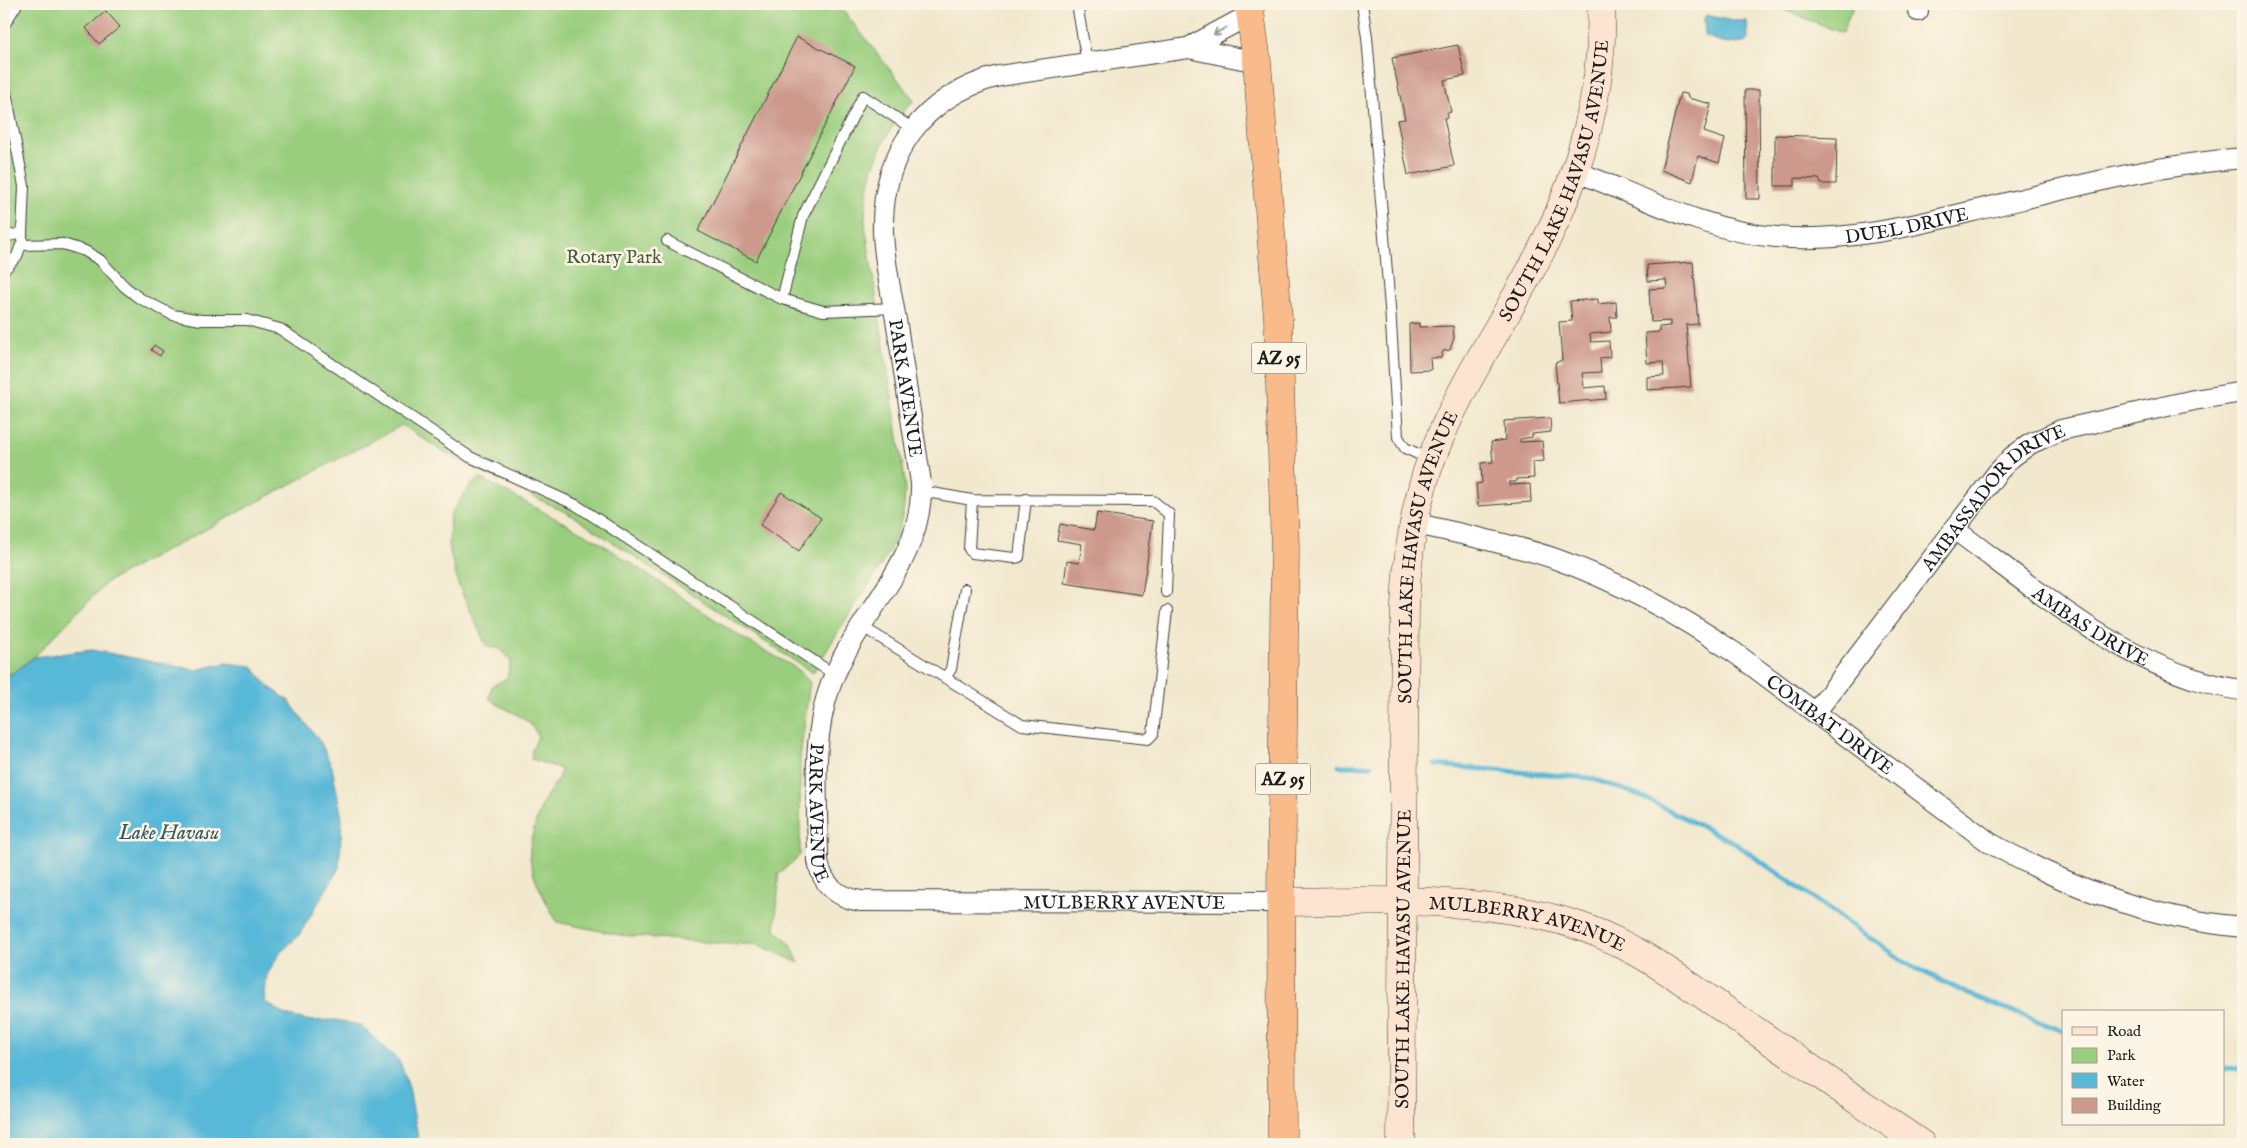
<svg xmlns="http://www.w3.org/2000/svg" width="2247" height="1148" font-family="'IM FELL English',serif">
<style>
.green{fill:#9ace7e;stroke:#5b754d}
.water{fill:#59b8d7;stroke:#3a6a7a}
.lines{fill:none;stroke-linecap:round;stroke-linejoin:round}
.stream{stroke:#59b8d7;stroke-width:5}
.building{fill:#cc998c}
.lane-casing{stroke:#3c3b37;stroke-width:12}
.street-casing{stroke:#3c3b37;stroke-width:22}
.secondary-casing{stroke:#3c3b37;stroke-width:29}
.highway-casing{stroke:#3c3b37;stroke-width:29}
.lane{stroke:#fff;stroke-width:10}
.street{stroke:#fff;stroke-width:20}
.secondary{stroke:#fde4d1;stroke-width:28}
.highway{stroke:#fabb8b;stroke-width:28}
.oneway{stroke:#999}
.labels{text-anchor:middle;stroke-width:5;stroke-linejoin:round;paint-order:stroke}
.shield{fill:#fcf5e5;stroke:#5f5d58;stroke-width:1}
.shield-label{font-size:18px;font-weight:bold;fill:#1c1c1c}
.street-label{font-size:19px;fill:#1c1c1c;stroke:#fcf5e5}
.park-label{font-size:19px;fill:#485a3e;stroke:#fcf5e5}
.water-label{font-size:20px;font-style:italic;fill:#345a67;stroke:#fcf5e5}
</style>
<rect width="100%" height="100%" fill="#fcf5e5"/>
<filter id="ink" filterUnits="userSpaceOnUse"><feTurbulence type="fractalNoise" baseFrequency=".02" numOctaves="2"/><feDisplacementMap in="SourceGraphic" scale="10" xChannelSelector="R" yChannelSelector="G"/><feConvolveMatrix kernelMatrix="1 2 1 2 8 2 1 2 1" color-interpolation-filters="sRGB"/></filter>
<filter id="wash" filterUnits="userSpaceOnUse"><feTurbulence type="fractalNoise" baseFrequency=".0096" numOctaves="4" result="noise"/><feDisplacementMap in="SourceGraphic" scale="20" xChannelSelector="R" yChannelSelector="G"/><feGaussianBlur stdDeviation="1.12" result="paint"/><feColorMatrix in="noise" values="0 0 0 0 0 0 0 0 0 0 0 0 0 0 0 0 0 1.4 0 .05"/><feComposite in="paint" operator="in"/></filter>
<g filter="url(#wash)">
<rect width="100%" height="100%" fill="#f1e8cd"/>
<path class="green" d="M4,4h834l76,96c-34,35 -49,77 -49,125l39,250c6,54 -20,86 -48,129 -15,23 -29,46 -43,69l-242,-158 -123,-60 -46,-30 -295,157 -73,75 -21,16 -9,3z
M1769,4h85l-12,29z
M480,478l116,62 148,99 52,29 14,14 -10,75v98l-22,20c1,19 -2,36 -3,55l15,13 9,20 -42,-19h-28l-109,-9 -63,-13c-10,-19 -24,-42 -27,-64 -2,-15 8,-46 15,-59 6,-11 14,-18 16,-30l-30,-10 1,-9 6,-13c-8,-23 -34,-25 -49,-39l3,-12 15,-8 4,-18 -13,-12 -11,-1 -29,-63 -9,-37 1,-32 20,-29z"/>
<path class="water" d="M1706,15l26,6h15l1,20 -20,3 -23,-8 -1,-17z
M92,650l104,20 30,-7 26,3 16,20 20,14 33,43 11,24 10,52 -3,49 -40,67 -19,18 -13,22 -3,26 21,14 25,6 25,-1 25,5 40,37 9,26 10,56h-415v-468l9,-3 21,-16z"/>
<g class="lines">
<path class="stream" d="M1435,765l155,13 46,16 97,48 173,121 62,31 95,37
M1339,766h32
M2223,1069l20,1"/>
</g>
<g id="blocks">
<path class="building" d="M106,11l14,16 -21,17 -13,-16z
M797,37l58,29 -99,195 -58,-30z
M1458,45l7,31 -21,4 7,32 -4,1 1,4 -4,1 10,48 -46,9 -11,-55 8,-1 -13,-61z
M1745,90h14l1,109h-14z
M1680,93l7,1 1,4 23,6 -7,28 21,7 -6,24 -21,-7 -6,26 -31,-12z
M1775,135l62,2 -1,47h-15l-2,-5 -24,-1v8h-20z
M1693,262l5,62 -12,1 5,62 -44,3v-13l17,-1 -1,-14 -16,1 -2,-30 14,-1v-5l11,-1v-5l-19,1 -2,-33 18,-1 -1,-8 -18,1 -1,-16z
M1598,299v5l18,-2 1,15h-7l1,15 -21,2 1,8 18,-1 1,16 -10,1 1,14 -19,1 2,15 21,-2 1,13 -47,4 -4,-40 7,-3 -3,-38 13,-1 -2,-20z
M1419,323v4l34,-1 1,12 -4,12 -7,1 -2,7h-11l1,12 -21,1 -1,-47z
M154,345l9,6 -3,5 -9,-6z
M1550,418l1,14 -19,2v3l-12,2v3l22,-1 2,20 -11,1 1,16 -18,1v3h-7v3l21,-1 1,18 -53,4 -2,-22 6,-1 -1,-20 12,-1 -2,-20 14,-2 -1,-19z
M781,492l40,26 -22,33 -39,-26z
M1097,513l56,8 -11,74 -78,-12 3,-22 12,2 3,-19 -25,-4 3,-16 34,6z"/>
</g>
</g>
<g filter="url(#ink)">
<use href="#blocks" fill-opacity="0" stroke="#3c3b37" stroke-width="1"/>
<g class="lines">
<g class="lane-casing">
<path id="lane" d="M1077,4l10,59
M1362,4l5,33 23,270 8,130 7,11 26,12
M4,25l13,-21
M4,82l20,104 -2,47
M4,237l18,-4v6
M667,241l115,58 21,-83 60,-120 50,33
M4,270l13,-14 4,-11 42,-1 22,7 15,9 24,26 15,12 34,17 28,5h46l33,9 190,128 106,48 259,170
M782,299l41,12 71,-3
M921,491l51,9 181,1 16,13 -3,78
M972,500l-3,49 3,4 42,5 5,-1 7,-58
M861,626l161,99 126,14 5,-5 14,-123
M945,678l6,-9 14,-80"/>
</g>
<g class="street-casing">
<g id="street">
<path d="M1918,4v7"/>
<path d="M1188,48l63,-34"/>
<path id="s1" d="M1257,62l-69,-14 -189,28c-77,20 -118,78 -116,156 1,31 9,63 14,94 8,52 16,105 24,157 3,81 -64,130 -90,201 -21,55 -13,119 -13,177 4,24 20,37 43,40l420,1"/>
<path id="s2" d="M1575,171c65,25 131,60 201,66 68,6 131,-10 197,-26 89,-21 178,-46 270,-53"/>
<path id="s3" d="M1413,523c47,11 95,20 140,35 65,23 125,56 182,95l255,190c80,45 162,76 253,84"/>
<path id="s4" d="M1954,529c75,55 148,119 238,149 16,5 34,11 51,12"/>
<path id="s5" d="M1815,713l182,-240 15,-16 18,-13 31,-14 133,-30 49,-8"/>
</g>
</g>
<g class="secondary-casing">
<g id="secondary">
<path id="s6" d="M1281,902c93,-1 193,-6 282,19 63,17 115,57 168,93 63,43 127,87 190,130"/>
<path id="s7" d="M1401,1144l4,-539c2,-50 9,-98 26,-145 28,-76 77,-143 113,-215 37,-74 61,-158 57,-241"/>
</g>
</g>
<g class="highway-casing">
<path id="highway" d="M1249,4l8,58 21,256 7,232 -4,352 1,242"/>
</g>
<use href="#lane" class="lane"/>
<use href="#street" class="street"/>
<use href="#secondary" class="secondary"/>
<use href="#highway" class="highway"/>
</g>
<defs><path id="oneway-shaft" d="M-6 0H5M1.5-3L5.5 0L1.5 3" fill="none" stroke-width="1.6" stroke-linecap="round" stroke-linejoin="round" transform="scale(1.25)"/></defs>
<use class="oneway" href="#oneway-shaft" transform="translate(1220 31) rotate(152)"/>
</g>
<g class="labels">
<g class="shield">
<rect x="1251.5" y="342.5" width="55" height="31" rx="4"/>
<rect x="1255.5" y="763.5" width="55" height="31" rx="4"/>
</g>
<g class="shield-label">
<text x="1279" y="364">AZ 95</text>
<text x="1283" y="785">AZ 95</text>
</g>
<g class="street-label">
<text dy="7" stroke="none"><textPath href="#s7" startOffset="995">SOUTH LAKE HAVASU AVENUE</textPath></text>
<text dy="7" stroke="none"><textPath href="#s2" startOffset="344">DUEL DRIVE</textPath></text>
<text dy="7" stroke="none"><textPath href="#s1" startOffset="631">PARK AVENUE</textPath></text>
<text dy="7" stroke="none"><textPath href="#s5" startOffset="282">AMBASSADOR DRIVE</textPath></text>
<text dy="7" stroke="none"><textPath href="#s7" startOffset="590">SOUTH LAKE HAVASU AVENUE</textPath></text>
<text dy="7" stroke="none"><textPath href="#s4" startOffset="168">AMBAS DRIVE</textPath></text>
<text dy="7" stroke="none"><textPath href="#s3" startOffset="469">COMBAT DRIVE</textPath></text>
<text dy="7" stroke="none"><textPath href="#s1" startOffset="1081">PARK AVENUE</textPath></text>
<text dy="7" stroke="none"><textPath href="#s1" startOffset="1456">MULBERRY AVENUE</textPath></text>
<text dy="7" stroke="none"><textPath href="#s6" startOffset="249">MULBERRY AVENUE</textPath></text>
<text dy="7" stroke="none"><textPath href="#s7" startOffset="185">SOUTH LAKE HAVASU AVENUE</textPath></text>
</g>
<g class="park-label">
<text x="614" y="263">Rotary Park</text>
</g>
<g class="water-label">
<text x="169" y="839">Lake Havasu</text>
</g>
</g>
<rect width="2247" height="1148" fill="none" stroke="#fcf5e5" stroke-width="20"/>
<rect x="2062" y="1010" width="162" height="115" fill="#fcf5e5" stroke="#a29e95"/>
<rect x="2072" y="1027" width="25" height="8" fill="#fde4d1" stroke="#a29e95"/>
<text x="2107" y="1036" font-size="15" fill="#1c1c1c">Road</text>
<rect x="2072" y="1048" width="25" height="15" fill="#9ace7e" stroke="#a29e95"/>
<text x="2107" y="1060" font-size="15" fill="#1c1c1c">Park</text>
<rect x="2072" y="1073" width="25" height="15" fill="#59b8d7" stroke="#a29e95"/>
<text x="2107" y="1086" font-size="15" fill="#1c1c1c">Water</text>
<rect x="2072" y="1098" width="25" height="15" fill="#cc998c" stroke="#a29e95"/>
<text x="2107" y="1110" font-size="15" fill="#1c1c1c">Building</text>
</svg>
